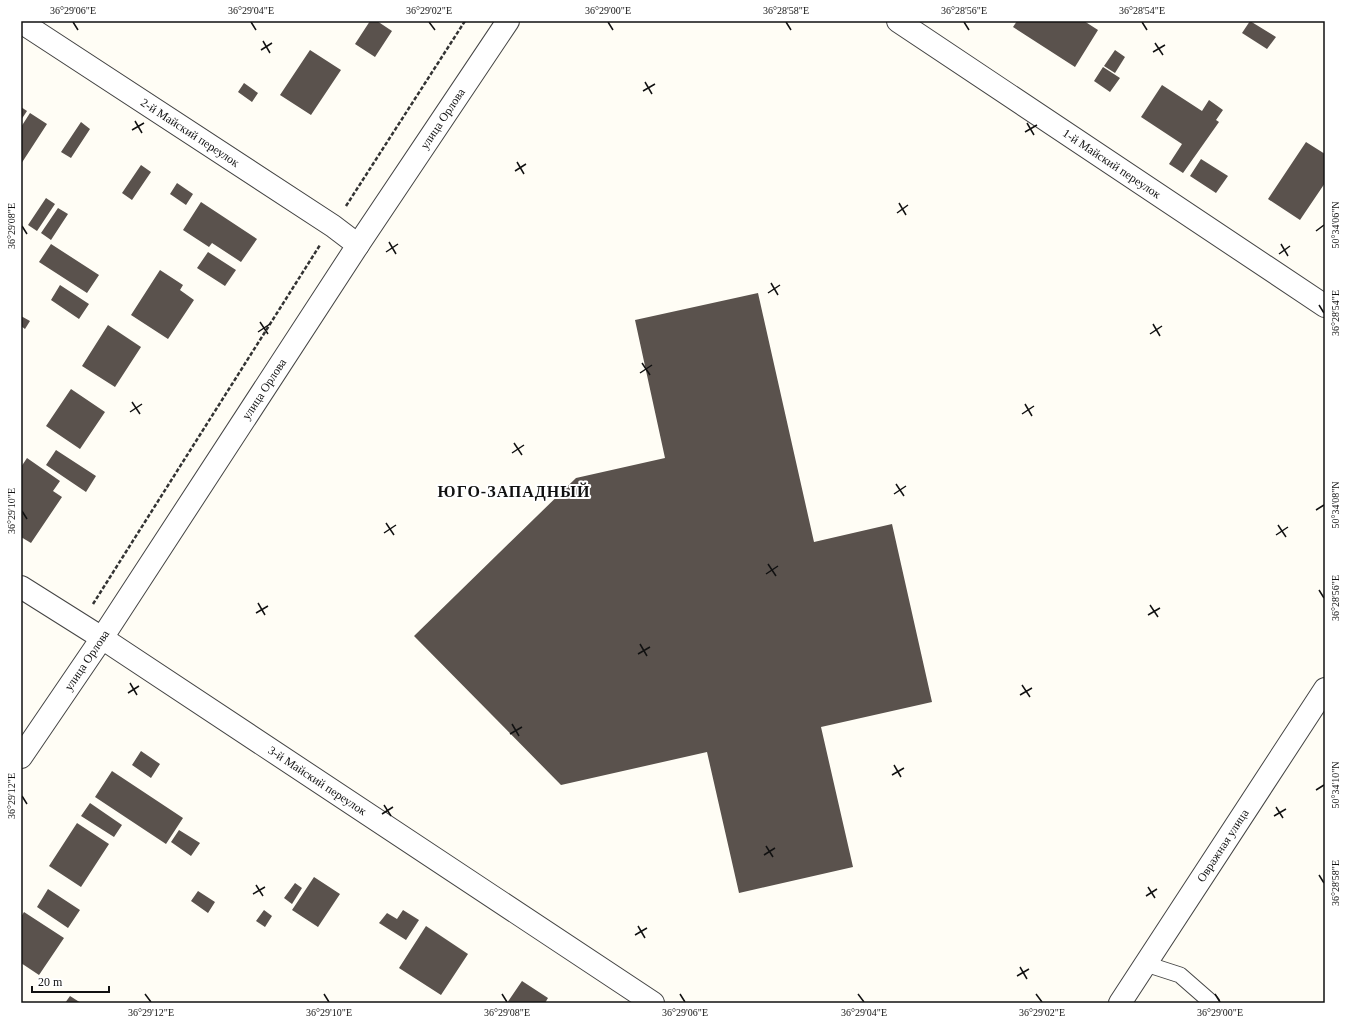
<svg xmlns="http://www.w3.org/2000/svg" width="1346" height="1024" font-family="Georgia,serif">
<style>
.building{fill:#5a524d}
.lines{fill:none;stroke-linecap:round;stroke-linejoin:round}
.lane-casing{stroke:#444;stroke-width:17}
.street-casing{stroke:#444;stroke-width:24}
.path{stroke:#333;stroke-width:2.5;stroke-dasharray:4 2;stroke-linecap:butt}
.lane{stroke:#fff;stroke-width:15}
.street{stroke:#fff;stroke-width:22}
.ticks{fill:none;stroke:#111;stroke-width:1.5}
.labels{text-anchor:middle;stroke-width:4;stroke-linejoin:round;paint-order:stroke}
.street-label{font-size:12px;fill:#111;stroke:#fff}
.district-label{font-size:16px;font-weight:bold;letter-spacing:1px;fill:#111;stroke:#fff}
.neatline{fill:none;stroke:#111;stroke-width:1.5}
.ticks-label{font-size:10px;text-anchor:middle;fill:#111}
</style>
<rect width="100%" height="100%" fill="#fffdf5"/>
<path class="building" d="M370,21h7l15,10 -17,26 -20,-13z
M1017,21h67l14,9 -23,37 -62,-40z
M1250,21l26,16 -9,12 -25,-16z
M310,50l31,20 -30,45 -31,-20z
M1115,50l10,7 -10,16 -11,-7z
M1103,67l17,11 -10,14 -16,-11z
M244,83l14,10 -6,9 -14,-10z
M1162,85l40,26 7,-11 14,10 -7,10 3,2 -36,51 -14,-9 13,-20 -41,-27z
M21,107l6,4 -6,9z
M30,113l17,11 -26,40v-37z
M81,122l9,7 -19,29 -10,-6z
M1306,142l19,12v29l-25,37 -32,-21z
M1201,159l27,17 -12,17 -26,-17z
M141,165l10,7 -19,28 -10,-7z
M177,183l16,11 -7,11 -16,-11z
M46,198l9,6 -18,27 -9,-6z
M201,202l56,37 -16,23 -29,-19 -3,4 -26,-17z
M58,208l10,6 -17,26 -10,-7z
M51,244l48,31 -12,18 -48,-31z
M208,252l28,18 -11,16 -28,-18z
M160,270l23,15 -3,5 14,10 -26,39 -37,-24z
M60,285l29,19 -10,15 -28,-19z
M758,293l56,249 78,-18 40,178 -111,25 32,140 -114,26 -32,-141 -146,33 -147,-149 162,-158 89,-20 -30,-138z
M21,316l9,5 -5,8 -4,-3z
M108,325l33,22 -26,40 -33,-21z
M71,389l34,23 -25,37 -34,-23z
M56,450l40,26 -10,16 -40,-27z
M27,458l33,23 -7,10 9,6 -31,46 -10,-6v-70z
M141,751l19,13 -9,14 -19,-13z
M112,771l71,47 -17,26 -71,-47z
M90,803l32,22 -8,12 -33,-21z
M77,823l32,21 -28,43 -32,-21z
M179,830l21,13 -9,13 -20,-14z
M314,877l26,17 -22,33 -26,-17z
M295,883l7,5 -10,16 -8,-6z
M48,889l32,21 -12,18 -31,-21z
M198,891l17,11 -7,11 -17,-12z
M264,910l8,6 -7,11 -9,-6z
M403,910l16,10 -13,20 -27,-17 8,-10 10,6z
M24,912l40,26 -25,37 -18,-12v-46z
M426,926l42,28 -27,41 -42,-27z
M522,981l26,17 -3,5h-38z
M70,996l11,7h-16z"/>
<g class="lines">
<g class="lane-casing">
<path id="lane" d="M1146,964l34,11 32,28"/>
</g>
<g class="street-casing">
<g id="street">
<path id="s1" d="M898,21l427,285"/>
<path id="s2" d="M21,22l312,204 25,19"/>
<path id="s3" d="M21,587l81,51 551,365"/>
<path id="s4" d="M21,757l81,-119 256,-393 150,-224"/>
<path id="s5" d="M1120,1003l205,-314"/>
</g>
</g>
<path class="path" d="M346,206l119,-185
M93,604l227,-359"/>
<use href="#lane" class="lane"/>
<use href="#street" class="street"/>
</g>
<path class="ticks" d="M73,22l5,8M251,22l5,8M429,22l6,8M608,22l5,8M786,22l5,8M964,22l5,8M1142,22l5,8M263,41l7,12M1155,43l8,12M261,50l11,-7M1153,52l12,-7M645,82l7,12M643,91l12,-7M135,121l7,12M1027,123l7,12M132,130l12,-7M1025,132l12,-7M517,162l7,12M515,171l11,-7M899,203l7,12M897,213l11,-8M22,226l5,8M1316,231l8,-6M389,242l7,12M1281,244l7,12M386,252l12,-8M1279,254l11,-8M771,283l7,12M768,293l12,-8M1319,305l5,8M260,322l8,12M1153,324l7,12M258,332l12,-8M1150,334l12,-8M642,363l8,12M640,373l12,-8M132,402l8,12M1025,404l7,12M130,412l12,-8M1022,414l12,-8M514,443l8,12M512,453l12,-8M896,484l8,12M894,494l12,-8M1316,510l8,-5M22,511l5,8M386,523l8,12M1278,525l8,12M384,533l12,-8M1276,535l12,-8M768,564l8,12M766,574l12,-8M1319,590l5,8M258,603l7,12M1150,605l8,12M256,613l12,-7M1148,615l12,-7M640,644l7,12M638,654l12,-7M130,683l7,12M1022,685l8,12M128,693l11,-7M1020,695l12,-7M512,724l7,12M510,734l12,-7M894,765l7,12M892,775l12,-7M1316,790l8,-5M22,796l5,8M384,805l7,11M1276,807l7,11M382,814l11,-7M1274,816l12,-7M766,846l7,11M764,855l11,-7M1319,875l5,8M256,885l7,11M1148,887l7,11M253,894l12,-7M1146,896l11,-7M638,926l7,12M635,935l12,-7M1020,967l7,12M1017,976l12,-7M145,994l6,8M324,994l5,8M502,994l5,8M680,994l5,8M858,994l6,8M1036,994l6,8M1215,994l5,8"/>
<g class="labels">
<g class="street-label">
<text dy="4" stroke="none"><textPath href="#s4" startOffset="765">улица Орлова</textPath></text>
<text dy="4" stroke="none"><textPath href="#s2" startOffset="202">2-й Майский переулок</textPath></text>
<text dy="4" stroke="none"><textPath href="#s1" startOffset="257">1-й Майский переулок</textPath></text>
<text dy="4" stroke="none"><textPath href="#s4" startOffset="441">улица Орлова</textPath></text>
<text dy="4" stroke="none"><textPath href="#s4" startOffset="117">улица Орлова</textPath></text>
<text dy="4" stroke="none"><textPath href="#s3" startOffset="354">3-й Майский переулок</textPath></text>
<text dy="4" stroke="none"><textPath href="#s5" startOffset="188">Овражная улица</textPath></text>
</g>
<g class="district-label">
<text x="514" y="497">ЮГО-ЗАПАДНЫЙ</text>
</g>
</g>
<rect width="1346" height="1024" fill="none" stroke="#ffffff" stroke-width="44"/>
<path d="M32 986v6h77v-6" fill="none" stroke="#111111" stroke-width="2"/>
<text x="38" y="986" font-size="12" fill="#111111" stroke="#ffffff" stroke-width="3" paint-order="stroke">20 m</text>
<rect x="22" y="22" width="1302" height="980" class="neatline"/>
<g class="ticks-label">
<text x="73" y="14">36°29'06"E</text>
<text x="251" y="14">36°29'04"E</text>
<text x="429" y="14">36°29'02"E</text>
<text x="608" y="14">36°29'00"E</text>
<text x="786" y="14">36°28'58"E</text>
<text x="964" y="14">36°28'56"E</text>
<text x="1142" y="14">36°28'54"E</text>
<text transform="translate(1335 225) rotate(-90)" y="4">50°34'06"N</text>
<text transform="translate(11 226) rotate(-90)" y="4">36°29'08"E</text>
<text transform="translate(1335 313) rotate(-90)" y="4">36°28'54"E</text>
<text transform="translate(1335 505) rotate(-90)" y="4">50°34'08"N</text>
<text transform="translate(11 511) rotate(-90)" y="4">36°29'10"E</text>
<text transform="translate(1335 598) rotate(-90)" y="4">36°28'56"E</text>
<text transform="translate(1335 785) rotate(-90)" y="4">50°34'10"N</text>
<text transform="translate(11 796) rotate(-90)" y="4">36°29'12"E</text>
<text transform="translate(1335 883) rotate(-90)" y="4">36°28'58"E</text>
<text x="151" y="1016">36°29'12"E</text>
<text x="329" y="1016">36°29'10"E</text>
<text x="507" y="1016">36°29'08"E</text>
<text x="685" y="1016">36°29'06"E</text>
<text x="864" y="1016">36°29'04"E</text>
<text x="1042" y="1016">36°29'02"E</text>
<text x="1220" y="1016">36°29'00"E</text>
</g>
</svg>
